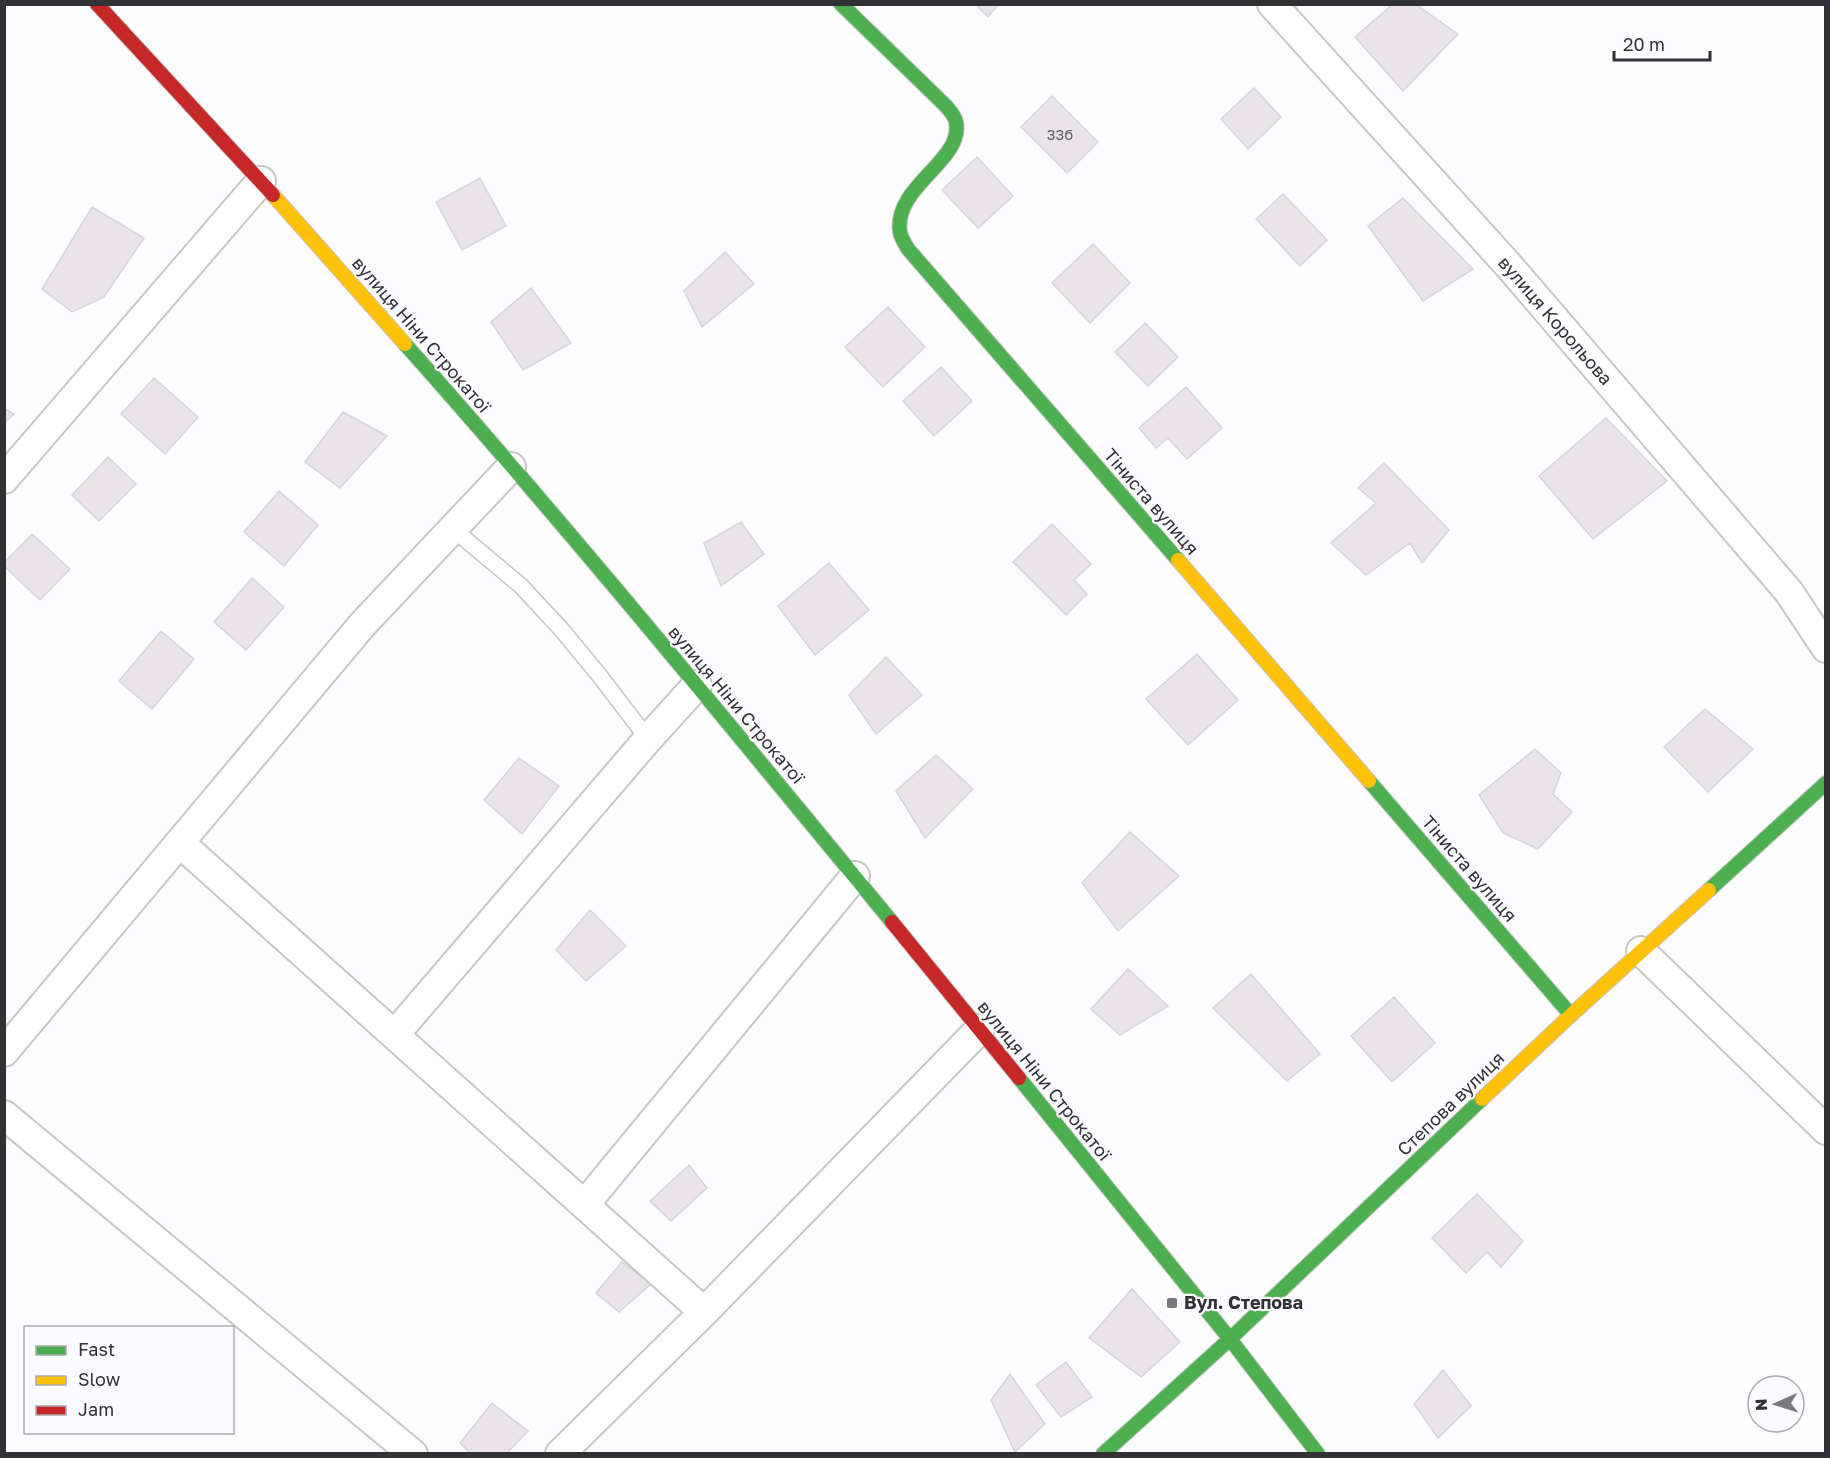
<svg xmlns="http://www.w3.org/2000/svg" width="1830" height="1458" font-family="'Golos Text',sans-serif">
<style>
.building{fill:#eae3e8;stroke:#d7d5d7;stroke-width:1.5}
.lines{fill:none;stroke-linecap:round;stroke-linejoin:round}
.lane-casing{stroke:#c6c5c8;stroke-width:18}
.street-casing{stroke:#c6c5c8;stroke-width:32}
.fast-casing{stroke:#c6c5c8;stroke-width:16}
.slow-casing{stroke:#c6c5c8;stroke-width:16}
.jam-casing{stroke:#c6c5c8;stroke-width:16}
.lane{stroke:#fff;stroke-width:15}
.street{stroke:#fff;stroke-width:28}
.fast{stroke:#4caf50;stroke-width:14}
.slow{stroke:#ffc107;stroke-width:14}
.jam{stroke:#c62828;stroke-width:14}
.poi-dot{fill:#79787b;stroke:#fcfbff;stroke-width:2}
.labels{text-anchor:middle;stroke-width:4.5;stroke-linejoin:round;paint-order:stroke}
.number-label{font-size:15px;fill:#615e62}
.street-label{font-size:18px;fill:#323134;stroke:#fcfbff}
.poi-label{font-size:18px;font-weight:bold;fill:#323134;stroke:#fcfbff;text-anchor:start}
</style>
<rect width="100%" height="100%" fill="#fdfcfe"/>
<path class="building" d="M975,4h24l-11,13z
M1393,4h22l43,30 -55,57 -48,-54z
M1254,88l27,29 -33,32 -27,-30z
M1052,96l46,46 -31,31 -46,-46z
M977,157l36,39 -35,32 -36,-38z
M480,178l26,48 -44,24 -26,-48z
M1283,194l44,46 -27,26 -44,-47z
M1403,198l70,71 -50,32 -55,-75z
M92,207l52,31 -40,59 -32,15 -30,-23z
M1093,244l37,39 -40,40 -38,-40z
M725,252l29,32 -52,43 -18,-36z
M531,288l40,55 -48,27 -32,-48z
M888,307l37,40 -42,40 -38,-40z
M1145,323l33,34 -30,29 -33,-34z
M941,367l31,34 -38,35 -31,-35z
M154,378l44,39 -33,37 -44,-40z
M1186,387l36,41 -35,31 -19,-21 -12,10 -17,-20z
M4,408l10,6 -10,9z
M343,412l44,24 -47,52 -35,-26z
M1606,418l61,63 -74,58 -54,-63z
M108,457l28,27 -37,37 -27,-26z
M1384,463l65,67 -27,33 -12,-20 -44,32 -35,-32 45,-40 -18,-15z
M279,491l39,34 -34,41 -40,-34z
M741,522l23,32 -43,32 -17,-43z
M1052,524l39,40 -17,16 13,14 -21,21 -53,-53z
M32,534l38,35 -30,31 -36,-34v-3z
M829,563l40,47 -54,45 -37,-49z
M252,578l32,29 -38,43 -32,-28z
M161,631l33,28 -42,50 -33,-28z
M1197,654l41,46 -50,45 -42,-46z
M886,657l36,38 -46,39 -27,-39z
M1705,709l48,40 -45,43 -44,-45z
M1535,749l26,24 -8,21 19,18 -34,37 -35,-16 -24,-38z
M936,755l37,34 -48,49 -29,-47z
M519,758l40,28 -37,48 -38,-34z
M1130,832l49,44 -61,55 -36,-48z
M590,910l36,36 -40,35 -30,-31z
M1128,969l40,37 -48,29 -29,-26z
M1251,974l69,80 -33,27 -74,-73z
M1394,997l41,46 -43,39 -41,-46z
M689,1165l18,23 -36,33 -21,-20z
M1477,1194l46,47 -22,26 -14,-15 -21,21 -34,-35z
M622,1262l29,22 -32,28 -23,-19z
M1132,1289l48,53 -39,35 -52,-39z
M1066,1362l26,35 -31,20 -25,-32z
M1443,1370l28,36 -33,32 -24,-34z
M1010,1374l35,50 -30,28 -24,-52z
M492,1403l36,28 -22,23h-35l-11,-11z"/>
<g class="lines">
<g class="lane-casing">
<path id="lane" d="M453,529l68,57 40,43 38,46 49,64"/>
</g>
<g class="street-casing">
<path id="street" d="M1272,4l237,262 280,326 37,56
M4,479l257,-298
M180,843l524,469
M1641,951l185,179
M395,1034l253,-295 49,-54
M4,1052l358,-427 149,-158
M4,1115l409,339
M585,1204l270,-328
M560,1454l144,-142 276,-283"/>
</g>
<g class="fast-casing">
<path id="fast" d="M841,4l105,102c4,5 9,10 10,16 8,39 -63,64 -56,110 1,6 5,12 8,17l270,311
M405,344c168,189 327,384 487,578
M1369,781l202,234
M1709,890l117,-107
M1019,1078l211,261 88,115
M1103,1454l127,-115 252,-240"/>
</g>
<g class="slow-casing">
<path id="slow" d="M273,195l132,149
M1178,560l191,221
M1482,1099l89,-84 138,-125"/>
</g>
<g class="jam-casing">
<path id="jam" d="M97,4l176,191
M892,922l127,156"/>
</g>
<use href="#lane" class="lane"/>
<use href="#street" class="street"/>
<use href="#fast" class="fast"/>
<use href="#slow" class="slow"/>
<use href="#jam" class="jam"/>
</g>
<rect class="poi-dot" x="1166" y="1297" width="12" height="12" rx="3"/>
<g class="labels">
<g class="number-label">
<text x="1060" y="140">33б</text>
</g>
<g class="street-label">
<text transform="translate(1555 321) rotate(49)" y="6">вулиця Корольова</text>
<text transform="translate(421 335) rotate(49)" y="6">вулиця Ніни Строкатої</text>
<text transform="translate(1151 502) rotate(49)" y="6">Тіниста вулиця</text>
<text transform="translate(736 705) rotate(50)" y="6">вулиця Ніни Строкатої</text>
<text transform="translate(1469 869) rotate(49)" y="6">Тіниста вулиця</text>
<text transform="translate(1044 1081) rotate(51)" y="6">вулиця Ніни Строкатої</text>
<text transform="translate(1451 1104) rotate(-44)" y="6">Степова вулиця</text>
</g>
<g class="poi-label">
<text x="1184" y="1309">Вул. Степова</text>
</g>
</g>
<rect width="1830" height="1458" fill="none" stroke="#323134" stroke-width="12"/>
<rect x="24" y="1326" width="210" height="108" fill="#fcfbff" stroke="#abaaae" stroke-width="1.5"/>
<rect x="36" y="1346" width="30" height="9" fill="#4caf50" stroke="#abaaae" stroke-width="1.5"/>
<text x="78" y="1356" font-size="18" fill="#323134">Fast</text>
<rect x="36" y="1376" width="30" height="9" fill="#ffc107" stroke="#abaaae" stroke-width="1.5"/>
<text x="78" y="1386" font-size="18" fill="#323134">Slow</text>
<rect x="36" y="1406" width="30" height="9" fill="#c62828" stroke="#abaaae" stroke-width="1.5"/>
<text x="78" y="1416" font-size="18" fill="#323134">Jam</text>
<g transform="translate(1776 1404) rotate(267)"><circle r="28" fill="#fcfbff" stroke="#abaaae" stroke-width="1.5"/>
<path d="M0-4.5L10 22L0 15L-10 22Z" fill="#79787b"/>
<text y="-9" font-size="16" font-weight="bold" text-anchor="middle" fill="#323134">N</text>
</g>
<path d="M1614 51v9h96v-9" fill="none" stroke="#323134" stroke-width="3"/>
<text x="1623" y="51" font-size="18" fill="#323134" stroke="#fcfbff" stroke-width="4.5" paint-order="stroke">20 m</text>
</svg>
